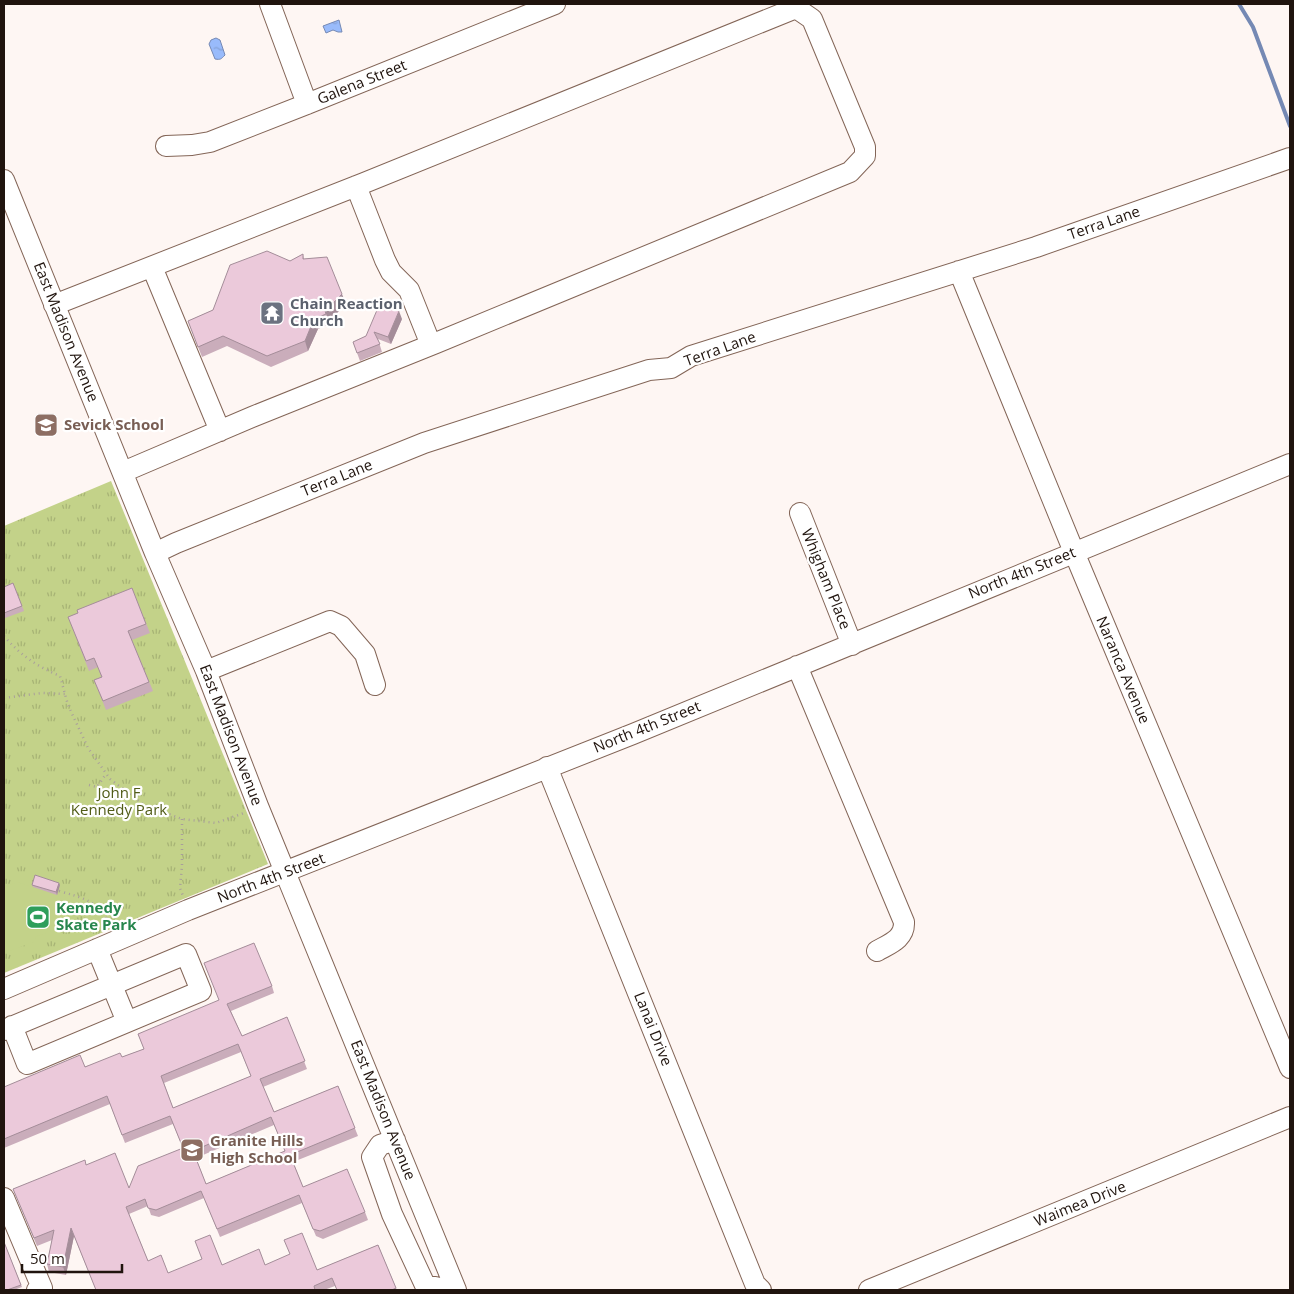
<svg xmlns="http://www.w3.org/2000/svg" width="1294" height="1294" font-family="'Open Sans',sans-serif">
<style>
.grass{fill:url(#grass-tufts)}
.pitch{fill:#c3d289}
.water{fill:url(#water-ripples);stroke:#7589b4}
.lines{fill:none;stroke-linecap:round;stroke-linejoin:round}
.stream{stroke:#7589b4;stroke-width:4}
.minor-casing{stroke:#836557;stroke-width:22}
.path{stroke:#a99f9b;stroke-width:2.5;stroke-dasharray:1 4;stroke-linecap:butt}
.minor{stroke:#fff;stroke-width:20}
.wall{fill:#caadbb;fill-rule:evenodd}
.shaded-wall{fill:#a48d99}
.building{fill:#ebc9da;stroke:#a48d99;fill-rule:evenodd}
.labels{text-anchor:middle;stroke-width:4.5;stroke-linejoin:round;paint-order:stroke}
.street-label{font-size:15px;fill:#20140e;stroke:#fff}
.worship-label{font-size:15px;font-weight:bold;fill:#5b616d;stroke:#fff;text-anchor:start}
.education-label{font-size:15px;font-weight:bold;fill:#785e54;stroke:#fff;text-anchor:start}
.park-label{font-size:15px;fill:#515c17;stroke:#fff}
.leisure-label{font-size:15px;font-weight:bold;fill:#27864d;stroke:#fff;text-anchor:start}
</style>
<defs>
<pattern id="grass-tufts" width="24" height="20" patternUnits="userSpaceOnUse" patternTransform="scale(1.25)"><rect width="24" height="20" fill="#c3d289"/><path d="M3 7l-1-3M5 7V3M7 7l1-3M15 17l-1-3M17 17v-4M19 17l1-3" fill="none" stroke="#a7b375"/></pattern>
<pattern id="water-ripples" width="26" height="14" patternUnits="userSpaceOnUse" patternTransform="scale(1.25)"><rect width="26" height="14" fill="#99bbfb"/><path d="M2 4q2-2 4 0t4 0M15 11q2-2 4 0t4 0" fill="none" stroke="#84a0d6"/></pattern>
</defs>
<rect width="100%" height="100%" fill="#fef6f3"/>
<path class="grass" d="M111,481l157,383 -264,109v-447z"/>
<path class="pitch" d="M17,882l48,15 7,9 2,7 -2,8 -6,4 -31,12 1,4 -29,11 -1,-3 -2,1v-62z"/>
<path class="water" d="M339,20l3,12h-4l-5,-2 -7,3 -3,-7z
M216,38l4,2 5,15c-4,4 -4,5 -10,4l-6,-15 2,-4z"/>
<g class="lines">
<path class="stream" d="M1239,4l14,23 37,99"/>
<g class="minor-casing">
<path id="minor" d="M270,4l37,100
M166,146l26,-1 18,-3 97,-38 248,-100
M4,180l151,373 51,118 52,135 198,484
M356,186l29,74 6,12 18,18 22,55
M152,267l68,164
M959,271l115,281 216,516
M54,305l310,-122 432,-175 16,11 53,128v9l-15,16 -414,171 -184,74 -129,55
M800,513l52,132
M155,553l21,-10 248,-100 225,-73 22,-2 20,-12 345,-109 254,-89
M797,666l107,256c1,17 -15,22 -27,29
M206,671l124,-50 11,5 24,28 10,31
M547,767l208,517 6,6
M4,989l184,-79 445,-176 657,-270
M12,1026l15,38 100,-42
M4,1030l182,-76 15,37 -74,31 -30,-73
M395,1140l-15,5 -8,12 20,57 33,71 15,3 13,-5
M4,1198l38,90 -5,2
M869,1290l421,-173"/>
</g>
<path class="path" d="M4,553l3,-1
M4,636c16,19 34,31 56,40l8,29 20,43 22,31 34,26 38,14 34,4 28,-10
M4,698l38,-5 23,1
M89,785l8,2 9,-13
M182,819v47l-2,22 3,8
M59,891c24,7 41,10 51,35"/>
<use href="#minor" class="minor"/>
</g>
<path class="wall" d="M303,254l1,5 42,45 -17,17 1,3 -12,5 -10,22 -37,16 -44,-21 -25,11 -14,-36 25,-11 77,-49z
M402,319l-11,25 -13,-5 4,13 -22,9 -7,-19z
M13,583l11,28 -19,7 -1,-2v-29z
M132,588l18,45 -18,7 21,51 -47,19 -12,-30 7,-3 -3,-10 -9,4 -17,-44z
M32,885h28l-3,10 -24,-8z
M272,986l2,7 -43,18 11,25 45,-19 20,52 -44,18 11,25 64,-26 20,50 -65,26 10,25 62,25 3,8 -45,19 -7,-3 -14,-33 -82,34 -16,-39 -45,19 -8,-2 -3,-9 -19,8 19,47 20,12 54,-8h43l52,5 61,-25 19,45h-60l-2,-4 -11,4h-228l-22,-54 -8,39 -17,-3 -2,-8 5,-24 -15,6 -24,-57 73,-24 43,23 54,-40 -10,-24 -48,19 -15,-39 -106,44v-61l118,-30 22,-8 -6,-15zM241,1052l10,24 -78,32 -9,-25zM274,1125l11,26 -79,33 -10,-26z
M4,1242l18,45 -8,3h-10z"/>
<path class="shaded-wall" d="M342,294l4,10 -17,17 -4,-10z
M399,311l3,8 -11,25 -3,-7z
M314,319l4,10 -10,22 -3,-10z
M59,883l1,2 -3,10 -1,-3z
M71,1228l3,8 -8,39 -3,-8z"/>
<path class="building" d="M267,251l23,10 13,-7v5l24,-2 15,37 -17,17 1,3 -12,5 -9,22 -38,15 -44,-20 -25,11 -10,-26 25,-11 17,-45z
M380,303l19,8 -11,26 -14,-5 6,12 -23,9 -4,-11 13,-6z
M13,583l9,23 -18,7v-26z
M132,588l14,36 -18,7 21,51 -46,19 -9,-21 8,-3 -8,-19 -8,3 -18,-44 10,-4 -1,-3z
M35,875l24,8 -3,9 -24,-7z
M254,943l18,43 -45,18 15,32 45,-19 18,44 -45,18 14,33 64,-26 17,42 -65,27 13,32 44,-18 18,43 -45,19 -7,-2 -14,-34 -82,34 -16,-38 -45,19 -8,-2 -3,-9 -19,8 22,54 13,-6 7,18 34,-14 -7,-18 15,-6 12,30 37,-16 6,16 25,-11 -6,-14 18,-7 15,37 61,-25 18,43 -4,2h-55l-5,-12 -18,8 1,4h-219l-25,-62 -8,39 -16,-3 7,-34 -20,8 -21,-49 72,-29 1,5 29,-12 14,35 9,-22 45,-18 -13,-32 -48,19 -15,-39 -103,43v-52l76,-32 5,12 35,-14 2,4 22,-8 -6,-15 81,-34 -15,-37zM238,1044l13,32 -78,32 -12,-32zM271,1117l14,34 -79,33 -13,-33z
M4,1242l17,43 -14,5h-3z"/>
<defs>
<g id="temple-square" transform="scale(1.25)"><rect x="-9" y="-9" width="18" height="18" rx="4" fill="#6b7280" stroke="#fff"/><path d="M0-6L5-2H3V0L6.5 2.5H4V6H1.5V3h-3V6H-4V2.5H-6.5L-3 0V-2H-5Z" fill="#fff"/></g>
<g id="school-square" transform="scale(1.25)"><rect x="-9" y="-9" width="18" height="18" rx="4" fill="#8d6e63" stroke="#fff"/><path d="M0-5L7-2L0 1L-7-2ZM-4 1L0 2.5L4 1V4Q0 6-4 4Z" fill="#fff"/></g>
<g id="stadium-square" transform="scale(1.25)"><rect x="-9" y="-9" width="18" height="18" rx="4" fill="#2e9e5b" stroke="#fff"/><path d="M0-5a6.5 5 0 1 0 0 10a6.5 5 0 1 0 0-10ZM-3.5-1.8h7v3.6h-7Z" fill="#fff"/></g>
</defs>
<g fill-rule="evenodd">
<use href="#temple-square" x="272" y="313"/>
<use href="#school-square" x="46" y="425"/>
<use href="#stadium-square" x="38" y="917"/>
<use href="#school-square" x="192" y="1150"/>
</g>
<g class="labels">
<g class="street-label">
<text transform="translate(362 82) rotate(-22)" y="5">Galena Street</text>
<text transform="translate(1104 223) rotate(-19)" y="5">Terra Lane</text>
<text transform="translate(66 332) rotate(68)" y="5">East Madison Avenue</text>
<text transform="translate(720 349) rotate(-20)" y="5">Terra Lane</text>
<text transform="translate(337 478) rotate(-22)" y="5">Terra Lane</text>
<text transform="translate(1022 573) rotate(-22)" y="5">North 4th Street</text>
<text transform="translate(826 579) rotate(68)" y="5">Whigham Place</text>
<text transform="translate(1123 670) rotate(67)" y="5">Naranca Avenue</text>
<text transform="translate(647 727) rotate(-22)" y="5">North 4th Street</text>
<text transform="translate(231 735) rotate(69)" y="5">East Madison Avenue</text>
<text transform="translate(271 878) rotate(-21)" y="5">North 4th Street</text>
<text transform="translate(653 1029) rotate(68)" y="5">Lanai Drive</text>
<text transform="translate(383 1110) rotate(68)" y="5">East Madison Avenue</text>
<text transform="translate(1080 1204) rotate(-22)" y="5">Waimea Drive</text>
</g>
<g class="worship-label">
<text x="290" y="309">Chain Reaction<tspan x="290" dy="17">Church</tspan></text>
</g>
<g class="education-label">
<text x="64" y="430">Sevick School</text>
<text x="210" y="1146">Granite Hills<tspan x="210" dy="17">High School</tspan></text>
</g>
<g class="park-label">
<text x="119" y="798">John F<tspan x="119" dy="17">Kennedy Park</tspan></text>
</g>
<g class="leisure-label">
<text x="56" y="913">Kennedy<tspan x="56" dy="17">Skate Park</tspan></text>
</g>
</g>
<rect width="1294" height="1294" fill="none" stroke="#20140e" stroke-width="10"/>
<path d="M22 1264v8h100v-8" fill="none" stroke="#20140e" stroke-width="2.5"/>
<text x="30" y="1264" font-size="15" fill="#20140e" stroke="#ffffff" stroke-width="4" paint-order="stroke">50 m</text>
</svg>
